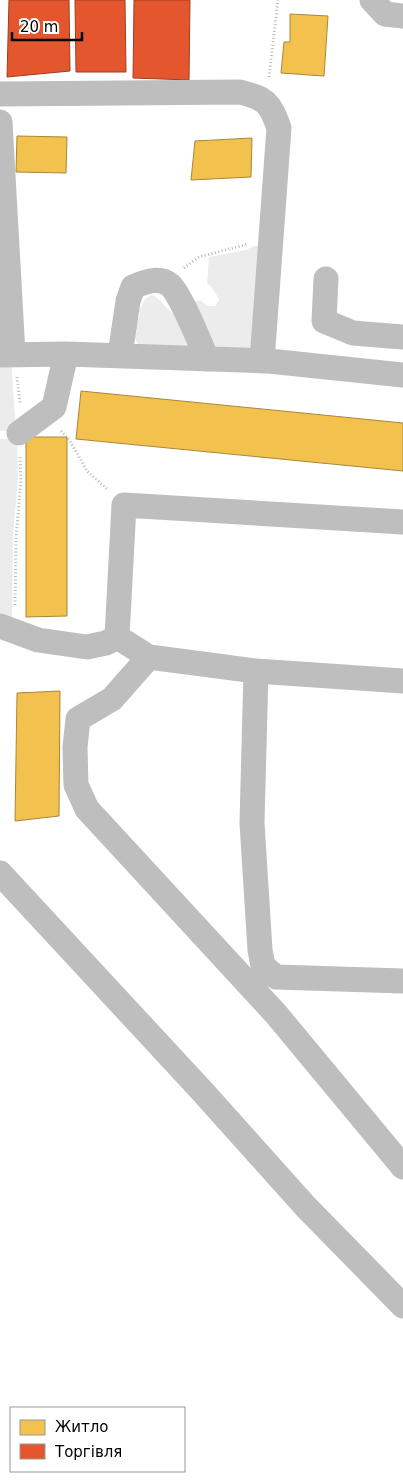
<svg xmlns="http://www.w3.org/2000/svg" width="403" height="1482" font-family="'DejaVu Sans',sans-serif">
<style>
.green{fill:#ececec}
.homes{fill:#f2c14e;stroke:#a98737}
.shops{fill:#e4572e;stroke:#a03d20}
.lines{fill:none;stroke-linecap:round;stroke-linejoin:round}
.path{stroke:#b9b9b9;stroke-width:3;stroke-dasharray:1 2.5;stroke-linecap:butt}
.minor{stroke:#bebebe;stroke-width:25}
</style>
<rect width="100%" height="100%" fill="#fff"/>
<path class="green" d="M254,246h5l-1,106 -48,3 -15,-54h6l7,5h7l4,-6 -5,-10 -7,-7 2,-26 37,-7z
M152,295c10,4 13,14 22,19l15,35 -47,5 -8,-19 3,-4 -2,-3 5,-14 -1,-3 6,-12z
M11,357l5,74h-16v-73z
M0,439h17l1,40 -5,55 -1,88 -12,-6z"/>
<path class="homes" d="M290,14l38,2 -4,60 -43,-3 3,-31h6z
M17,136l50,1 -1,36 -50,-1z
M252,138l-1,39 -60,3 4,-39z
M81,391l322,32v48l-327,-32z
M26,437h41v179l-41,1z
M60,691l-1,125 -44,5 2,-128z"/>
<path class="shops" d="M9,0h60l1,71 -63,6z
M75,0h50l1,72h-50z
M134,0h56l-1,80 -56,-2z"/>
<g class="lines">
<path class="path" d="M269,77l9,-77
M184,268l15,-11 49,-13
M17,377l3,26
M61,431l9,10 17,30 21,19
M15,605l1,-67 5,-57 -1,-24"/>
<path class="minor" d="M372,0l13,14 18,2
M0,94l240,-2c27,7 30,11 39,36l-17,233
M0,122l13,232
M326,279l-2,42 29,12 50,4
M2,355l64,-1
M120,355l8,-54 5,-14c11,-5 26,-11 37,-2 11,10 30,58 37,74
M19,433l35,-26 12,-53 203,7 134,14
M0,626l38,14 49,7 19,-4 11,-6
M117,637l7,-132 279,17
M117,637l32,20 107,14 147,10
M149,657l-37,42 -34,20 -3,28 1,38 11,24 189,205 127,153
M256,671l-4,152 8,127 3,16 13,11 127,4
M0,873l202,218 104,116 97,99"/>
</g>
<rect x="10" y="1407" width="175" height="65" fill="#ffffff" stroke="#999999"/>
<rect x="20" y="1420" width="25" height="15" fill="#f2c14e" stroke="#999999"/>
<text x="55" y="1432" font-size="15" fill="#000000">Житло</text>
<rect x="20" y="1444" width="25" height="15" fill="#e4572e" stroke="#999999"/>
<text x="55" y="1457" font-size="15" fill="#000000">Торгівля</text>
<path d="M12 32v8h70v-8" fill="none" stroke="#000000" stroke-width="2.5"/>
<text x="20" y="32" font-size="15" fill="#000000" stroke="#ffffff" stroke-width="4" paint-order="stroke">20 m</text>
</svg>
